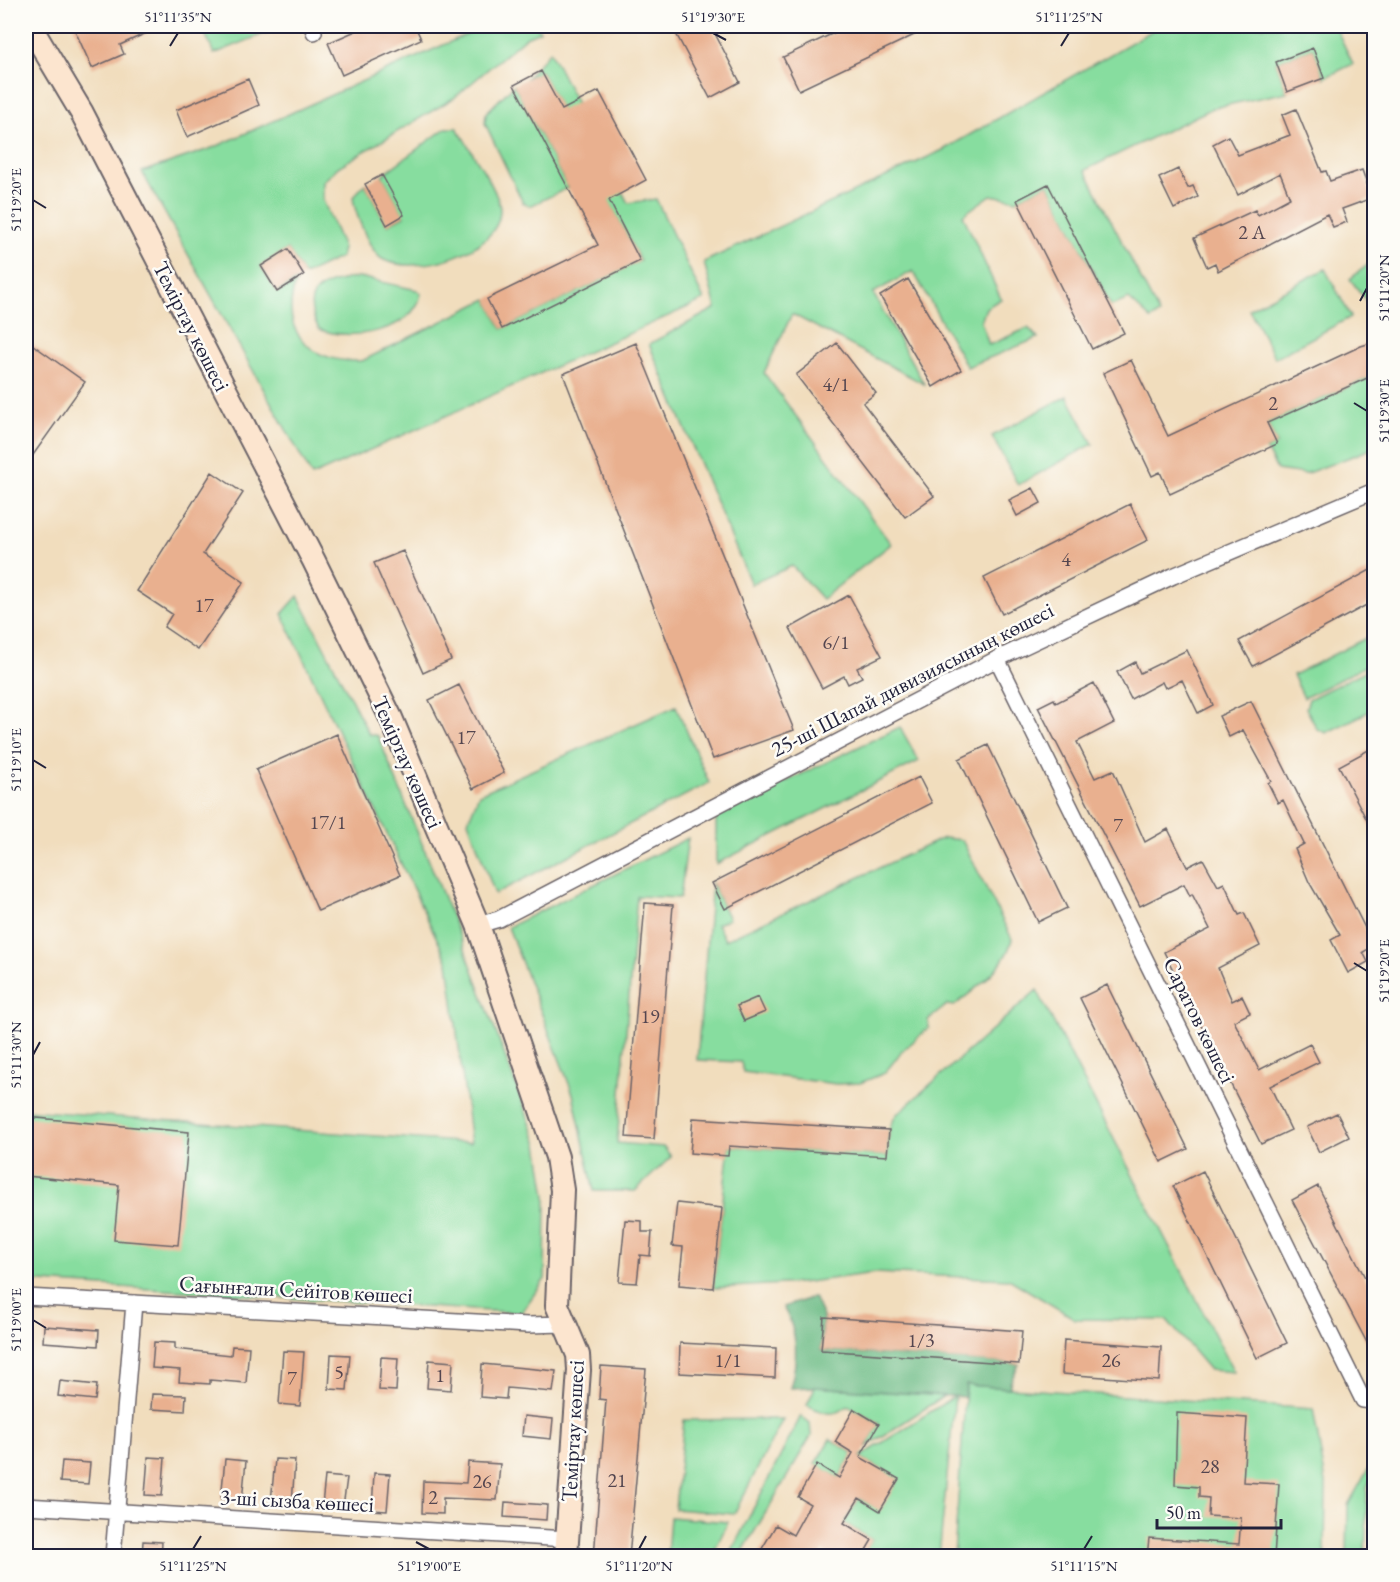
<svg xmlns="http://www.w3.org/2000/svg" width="1400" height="1582" font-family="'EB Garamond',serif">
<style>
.green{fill:#87dd9f;stroke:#54806d;stroke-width:1.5}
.forest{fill:#6dbc86;stroke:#486f60;stroke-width:1.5}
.building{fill:#e9b08f}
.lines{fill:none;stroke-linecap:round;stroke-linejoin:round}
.street-casing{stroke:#6a6368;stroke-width:18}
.secondary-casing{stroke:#6a6368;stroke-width:26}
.street{stroke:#fff;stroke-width:15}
.secondary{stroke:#fce5cf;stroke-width:22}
.ticks{fill:none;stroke:#22223b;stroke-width:2}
.labels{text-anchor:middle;stroke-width:5;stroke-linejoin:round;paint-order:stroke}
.number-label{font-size:20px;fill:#544650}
.street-label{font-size:22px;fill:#22223b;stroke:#fdfcf7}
.neatline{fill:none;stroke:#22223b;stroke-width:2}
.ticks-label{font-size:15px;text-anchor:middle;fill:#22223b}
</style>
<rect width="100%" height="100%" fill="#fdfcf7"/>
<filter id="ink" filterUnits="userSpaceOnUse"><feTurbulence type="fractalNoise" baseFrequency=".0167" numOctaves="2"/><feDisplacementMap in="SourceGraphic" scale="12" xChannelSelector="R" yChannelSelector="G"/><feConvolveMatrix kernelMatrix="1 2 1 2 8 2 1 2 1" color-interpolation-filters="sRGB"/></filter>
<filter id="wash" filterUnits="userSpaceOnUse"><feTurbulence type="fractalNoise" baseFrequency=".008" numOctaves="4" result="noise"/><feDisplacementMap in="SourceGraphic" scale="24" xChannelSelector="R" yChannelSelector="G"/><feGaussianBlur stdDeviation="1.35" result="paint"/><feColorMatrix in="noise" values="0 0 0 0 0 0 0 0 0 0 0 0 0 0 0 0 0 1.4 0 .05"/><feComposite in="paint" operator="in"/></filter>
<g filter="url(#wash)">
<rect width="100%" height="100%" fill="#f1ddbd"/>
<path class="green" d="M202,26h81l-69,28z
M486,26h51l3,5 -14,6 -72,61 -116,69 -15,15v18l20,48 -2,9 -37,18 -16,-26 -27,17 16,26 19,-11c-18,52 15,82 66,80l125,-62 15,30 138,-68 -99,-190 -15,8 24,-28 78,152 28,-4 48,101 -392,176 -170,-304 73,-25z
M1160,26h175l18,38 -29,14 -11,-30 -37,14 11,30 -74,16 -128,62 74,144 -8,5 -22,-20 -18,7 -63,-122 -31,16 -26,-5 -28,20 38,84 -15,9 -5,14 8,23 39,-17 10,10 -71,29 -54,-96 -40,22 51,91 -132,-70 -28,59 127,171 -69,55 -30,-33 -41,18 -102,-240 67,-36 -12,-46 239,-112z
M514,85l54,103 -38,18 -7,-3 -38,-80 1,-10z
M446,128h11l7,11c9,16 35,52 36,70 2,43 -86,68 -118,50 -12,-7 -28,-48 -29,-62l12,-13 22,41 17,-9 -22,-41z
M1374,260v51l-24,-32z
M1325,269l26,48 -76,41 -26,-49z
M359,277l58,13 4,4c-7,38 -73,48 -102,35 -22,-40 6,-47 40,-52z
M1374,375v73l-69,26 -28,-4 -11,-21 11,-5 -10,-21z
M1067,396l26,48 -75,41 -26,-49z
M298,596l71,138 9,2 85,208 75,200 8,52 -1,83 -24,34 -495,-32v-171l445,33 -23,-181 -166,-348z
M1374,634v31l-1,-3 -69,36 -11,-23z
M1367,670l7,4v35l-48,24 -9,-4 -11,-21 3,-9z
M676,706l33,77 -214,111 -27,-73 11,-27z
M900,727l19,34 -203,103v-49z
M688,838l-8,60 -43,-2 -20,247 47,4 7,10 -36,34h-41l-21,-97 -65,-167z
M943,838l19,2 50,99c-7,30 -35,48 -58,67l-7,-1 -19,15 1,8 -28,24 -16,21 -25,10 -24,1 -93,-12 -2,-10 -44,-2 15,-177 17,36 -12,5 8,16z
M1037,990l197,382 -24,-2 -43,-50 -92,-1 -66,-40 -135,-6 -73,10 -88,5 16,-142 158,10 2,-26 7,-15z
M966,1385l347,24 13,74 -1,73h-371z
M815,1387l129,9 -78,51 13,-24 -31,-17c-15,12 -25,7 -41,-1z
M955,1396l-16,160h-77l10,-16 -28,-17 15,-25 21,12 18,-31 -38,-22z
M801,1416l9,7 1,13 -71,120h-11z
M783,1419l-49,95 -59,-5 9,-89z
M830,1439l23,14 -14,25 -24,-14z
M1374,1459v14l-7,14 -2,69h-18l1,-51z
M670,1517l58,5 -16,34h-45z"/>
<path class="forest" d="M814,1297l9,20 -2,33 198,14 -9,19v5l-44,-3 -1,12 -150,-10 -25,1c8,-28 9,-55 -7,-81z"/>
<g id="blocks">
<path class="building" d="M73,26h89l-42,19 4,9 -32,14z
M367,26h48l6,13 -79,36 -14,-32z
M672,26h39l29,56 -30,16z
M836,26h97l-134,64 -16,-33 55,-26z
M1313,48l11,30 -37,14 -11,-30z
M541,71l21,39 37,-19 47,89 -37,20 31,61 -138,68 -15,-30 111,-54 -84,-160z
M248,79l11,26 -72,32 -11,-27z
M1296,109l26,63 4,-1 4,10 32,-11 10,28 -30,11 5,13 -14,5 -6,-13 -109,57 -3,-8 -8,4 -13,-29 61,-28 3,5 32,-17 -10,-25 -42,22 -25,-51 15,-8 10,19 52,-20 -8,-20z
M1178,169l10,19 5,-2 5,11 -24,12 -15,-31z
M382,175l22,40 -17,10 -22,-41z
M1048,184l76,149 -32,16 -75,-149z
M288,249l16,26 -27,17 -16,-26z
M908,279l53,91 -28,17 -53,-91z
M26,340l59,42 -59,83z
M1374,342v33l-107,48 10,21 -107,50 -10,-22 -8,4 -49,-103 28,-13 37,76 193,-90z
M636,343l158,387 -81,29 -150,-385z
M837,343l39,50 -13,10 71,93 -29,21 -109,-142z
M212,472l31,21 -40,61 41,28 -46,68 -34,-23 8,-13 -35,-23z
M1033,488l8,15 -24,13 -8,-16z
M1130,504l18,36 -146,74 -18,-36z
M403,551l48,109 -28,13 -49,-110z
M1374,568v33l-121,65 -14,-25z
M849,595l33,61 -25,12 5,9 -14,7 -4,-8 -22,12 -32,-60z
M1187,650l26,55 -15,8 -16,-33 -17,8 -3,-6 -31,17 -14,-27 18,-10 5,11z
M1094,683l20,40 -37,19 18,36 18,-8 32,72 23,-13 19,38 16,-8 15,27 6,-3 15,32 5,-2 16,33 -42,22 14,33 10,-5 8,17 -16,8 25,49 51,-26 9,18 -49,24 21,44 -30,14 -97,-192 46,-23 -18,-35 -2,2 -6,-12 -44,22 -102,-199 16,-8 2,4z
M459,685l45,88 -31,16 -44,-89z
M1251,701l123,245 -11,6 5,10 -20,11 -17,-33 9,-5 -31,-53 -14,-33 9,-5 -21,-44 -5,3 -10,-20 3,-2 -28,-51 -14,7 -10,-21z
M337,734l63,141 -82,36 -62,-141z
M988,745l79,163 -29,14 -79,-163z
M1374,747v87l-35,-68z
M919,777l13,26 -207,106 -13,-26z
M645,903l28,2 -19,234 -28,-2z
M1107,985l81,164 -27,13 -81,-164z
M758,997l7,15 -21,9 -7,-15z
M1337,1113l12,24 -30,15 -12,-25z
M26,1117l163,15 -11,113 -64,-5 5,-55 -93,-9z
M693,1118l196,12 -2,26 -158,-10 -1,10 -38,-3z
M1203,1171l84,172 -30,15 -84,-172z
M1318,1186l56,109v61l-82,-156z
M677,1203l45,5 -9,80 -34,-3 4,-38 -11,-1z
M625,1220l17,1v11h10l-2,24 -10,-1 -3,28 -18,-1z
M824,1317l198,14 -3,33 -198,-14z
M44,1326l55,4 -1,16 -55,-4z
M1064,1340l97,7 -2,34 -97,-7z
M154,1342l21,1v6l56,6 1,-9 17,1 -3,36 -36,-3v4l-31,-2 1,-12 -28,-2z
M680,1343l96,5 -1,30 -96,-5z
M283,1351l21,1 -4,54 -21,-2z
M331,1354l19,1 -3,35 -18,-1z
M381,1357l17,1 -2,33 -17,-1z
M429,1360l24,2 -2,28 -24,-2z
M482,1364l74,7 -3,21 -46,-4 -1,11 -26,-2z
M601,1366l45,3 -17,188h-35l12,-157 -7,-1z
M60,1381l37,4 -2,15 -37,-4z
M152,1394l34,1 -1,16 -34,-2z
M854,1409l25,15 -19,33 39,22 -19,32 -21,-13 -15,25 28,17 -10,17h-30l-9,-6 -3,6h-63l19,-32 17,10 17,-31 -12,-7 19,-33 22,14 14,-25 -18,-11z
M1177,1413l70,5 -4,64 36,2 -5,73h-127l2,-19 90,6 2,-26 -33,-2 1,-18 -10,-1v-10l-24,-2z
M524,1416l29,3 -2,20 -29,-3z
M148,1457l17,1 -3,38 -17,-1z
M225,1459l21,2 -4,40 -21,-2z
M275,1459l20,1 -3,44 -21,-2z
M62,1461l28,2 -2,21 -28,-2z
M468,1462l32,2 -3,36 -54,-2v16l-21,-1 1,-32 43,2z
M374,1473l16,1 -3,37 -15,-1z
M325,1476l22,2 -4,29 -21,-2z
M505,1502l42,3 -1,15 -42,-3z
M143,1541l19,1 -1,15h-19z"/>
</g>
</g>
<g filter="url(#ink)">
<use href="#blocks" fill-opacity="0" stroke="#6a6368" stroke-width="1.5"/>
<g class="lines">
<g class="street-casing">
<path id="street" d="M312,26l2,6
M997,659l366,741 11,1
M478,925l21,-6 498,-260 176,-83 201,-85
M26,1297l502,28 37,-1
M26,1506l541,33
M113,1556l21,-253"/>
</g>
<g class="secondary-casing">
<path id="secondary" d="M30,26l52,87 232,448 77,157 87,207 79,232 5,33 -5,115 21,50 1,15 -13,186"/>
</g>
<use href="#street" class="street"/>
<use href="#secondary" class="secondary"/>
</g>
</g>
<path class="ticks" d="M713,33l13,7M170,46l8,-13M1061,46l8,-13M33,200l13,8M1360,301l7,-13M1354,403l13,8M33,760l13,8M1354,963l13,8M33,1055l7,-13M33,1320l13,8M416,1542l13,7M193,1549l8,-13M639,1549l7,-13M1084,1549l8,-13"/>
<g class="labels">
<g class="number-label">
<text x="1252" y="239">2 А</text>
<text x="836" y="391">4/1</text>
<text x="1273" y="410">2</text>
<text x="1066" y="566">4</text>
<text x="204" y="612">17</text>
<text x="836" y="649">6/1</text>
<text x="466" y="744">17</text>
<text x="328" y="829">17/1</text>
<text x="1118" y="832">7</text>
<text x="650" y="1023">19</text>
<text x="921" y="1347">1/3</text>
<text x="728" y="1367">1/1</text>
<text x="1111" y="1367">26</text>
<text x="339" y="1379">5</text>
<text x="440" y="1382">1</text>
<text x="292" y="1385">7</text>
<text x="1210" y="1473">28</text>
<text x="617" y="1487">21</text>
<text x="482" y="1488">26</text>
<text x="433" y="1504">2</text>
</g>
<g class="street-label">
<text transform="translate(192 326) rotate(63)" y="8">Теміртау көшесі</text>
<text transform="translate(912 679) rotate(-27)" y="8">25-ші Шапай дивизиясының көшесі</text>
<text transform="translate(408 762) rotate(66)" y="8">Теміртау көшесі</text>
<text transform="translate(1200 1020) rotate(64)" y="8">Саратов көшесі</text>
<text transform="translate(296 1289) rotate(3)" y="8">Сағынғали Сейітов көшесі</text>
<text transform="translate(572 1431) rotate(-87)" y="8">Теміртау көшесі</text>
<text transform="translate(297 1500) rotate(3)" y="8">3-ші сызба көшесі</text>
</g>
</g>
<rect width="1400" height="1582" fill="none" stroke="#fdfcf7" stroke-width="66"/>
<path d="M1157 1519v9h124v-9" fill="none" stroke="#22223b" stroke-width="3"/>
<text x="1166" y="1519" font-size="18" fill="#22223b" stroke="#fdfcf7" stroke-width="4.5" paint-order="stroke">50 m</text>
<rect x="33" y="33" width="1334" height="1516" class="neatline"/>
<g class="ticks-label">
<text x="178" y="22">51°11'35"N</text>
<text x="713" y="22">51°19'30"E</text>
<text x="1069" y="22">51°11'25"N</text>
<text transform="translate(16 200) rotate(-90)" y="5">51°19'20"E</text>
<text transform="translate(1384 288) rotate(-90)" y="5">51°11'20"N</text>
<text transform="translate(1384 411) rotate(-90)" y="5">51°19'30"E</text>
<text transform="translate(16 760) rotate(-90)" y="5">51°19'10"E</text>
<text transform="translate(1384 971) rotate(-90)" y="5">51°19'20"E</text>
<text transform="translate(16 1055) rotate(-90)" y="5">51°11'30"N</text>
<text transform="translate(16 1320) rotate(-90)" y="5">51°19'00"E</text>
<text x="193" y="1571">51°11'25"N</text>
<text x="429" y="1571">51°19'00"E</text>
<text x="639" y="1571">51°11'20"N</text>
<text x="1084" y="1571">51°11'15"N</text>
</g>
</svg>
